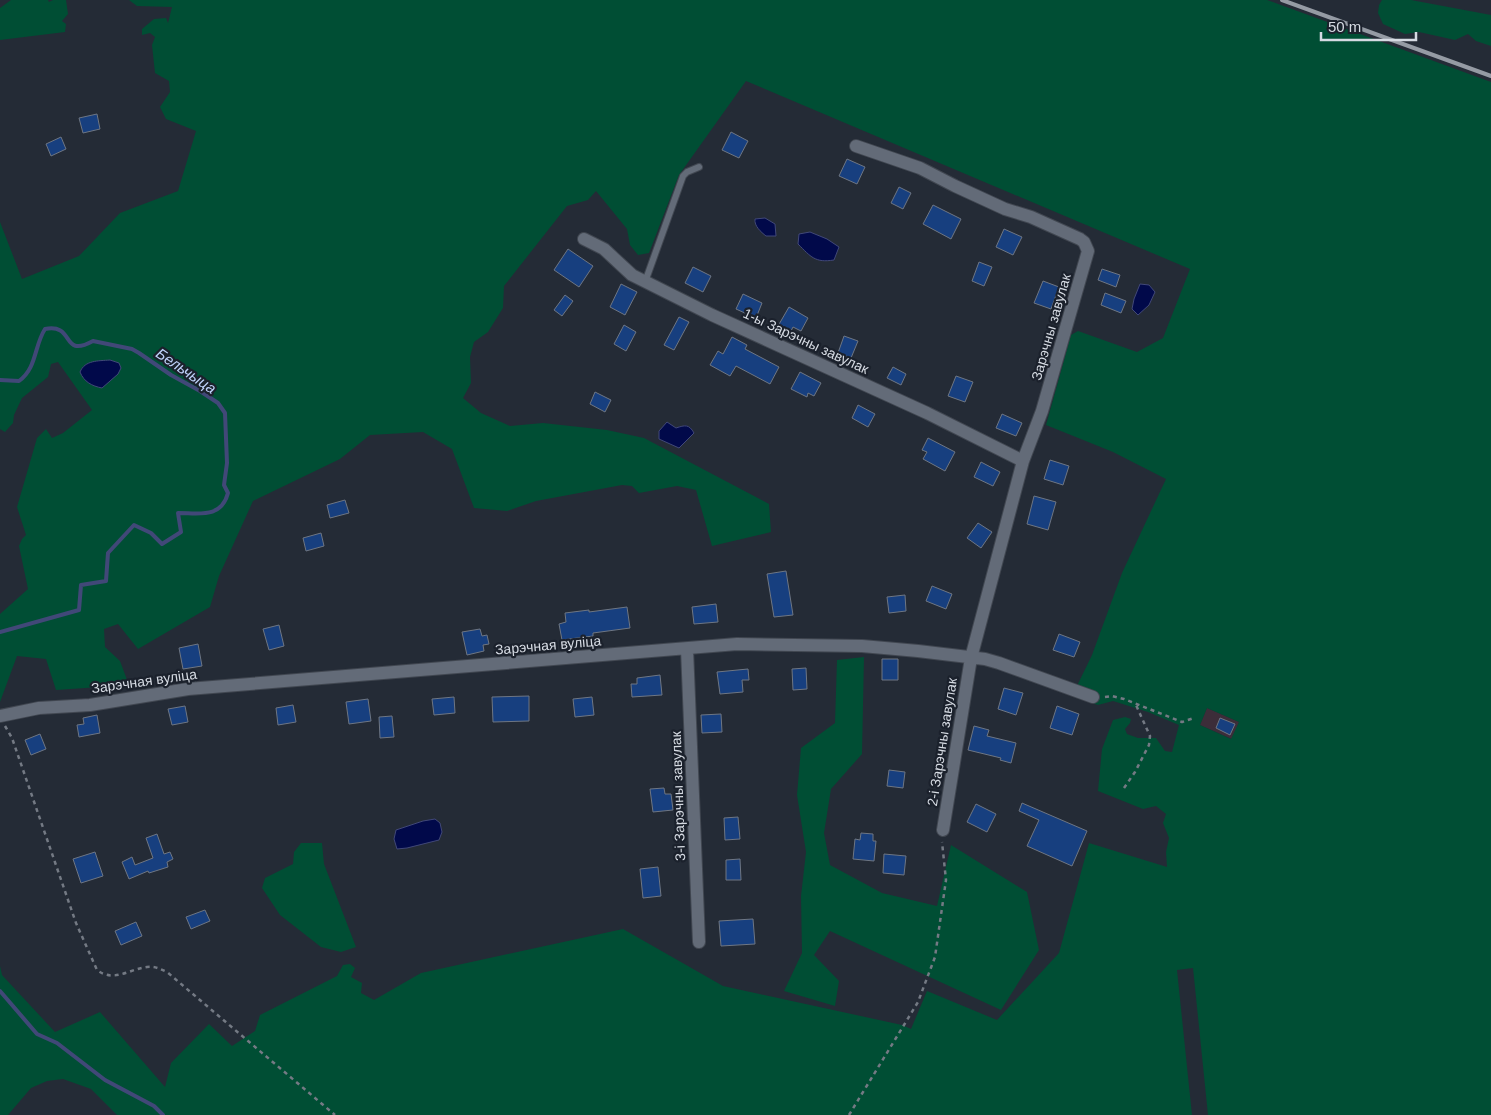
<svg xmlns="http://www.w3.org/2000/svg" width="1491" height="1115" font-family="Arial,sans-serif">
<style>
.industrial{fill:#3c2d39}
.green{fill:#004e34;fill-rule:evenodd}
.water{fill:#01094a;stroke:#414878}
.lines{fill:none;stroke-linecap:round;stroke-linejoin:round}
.stream{stroke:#414878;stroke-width:4}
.building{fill:#173f7f;stroke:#6e7683}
.lane-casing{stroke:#414751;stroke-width:8}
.street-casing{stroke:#414751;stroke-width:14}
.path{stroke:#747a84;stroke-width:2.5;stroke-dasharray:4 4;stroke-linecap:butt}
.lane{stroke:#636b78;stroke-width:6}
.street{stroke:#636b78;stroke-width:12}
.rail{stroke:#959ba4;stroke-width:4}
.labels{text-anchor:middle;stroke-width:4.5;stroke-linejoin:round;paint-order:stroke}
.street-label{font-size:14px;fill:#d6dbe3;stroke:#1b212c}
.water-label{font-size:15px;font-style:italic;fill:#bfd2fa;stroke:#1b212c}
</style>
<rect width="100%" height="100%" fill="#242b36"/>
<path class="industrial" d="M1207,708l32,14 -7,17 -32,-14z"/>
<path class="green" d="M11,0h37l1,2 4,-2h13l2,14 -6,7 4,3 -1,8 -65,8v-32z
M129,0h1138l224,82v1033h-283l-15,-147 -16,2 15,145h-1075l-26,-26 -28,-10 -16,2 -16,7 -23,27h-8v-149l2,9 53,57 45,-20 65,75 6,-24 38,-39 23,22 23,-15 5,-16 77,-39 6,-11 7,-1 5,4 -4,9 11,6 -1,10 13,7 47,-27 202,-44 100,57 179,39 9,4 16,-38 70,29 62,-67 30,-110 78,24 -1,-15 3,-14 -6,-15 3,-9 -10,-8 -13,3 -45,-18 4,-42 11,-29 12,-3 6,2 -1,4 -5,6 2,5 11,4h18l9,13 7,1 7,-27 -31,-13 -35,-11 -15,4 -26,-9 20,-41 30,-82 44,-94 -53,-27 -67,-27 25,-90 7,-4 59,21 26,-14 27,-69 -444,-188 -67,94 -30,78 -11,2 -8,-10 -3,-16 -31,-38 -8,9 -21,6 -63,80 -1,22 -15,24 -14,10 -4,15 1,26 -8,15 18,15 29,13 33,-3 64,7 37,8 125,66 2,28 -59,14 -16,-56 -19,-4 -38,7 -7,-7 -10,-1 -86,16 -29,10 -33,-3 -22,-59 -29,-17 -53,3 -30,24 -87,42 -34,75 -9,31 -72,42 -20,-25 -14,5 1,18 15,14 9,24 -73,5 -10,-31 -29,-3 -17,46v-88l28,-25 -9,-43 3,-7 4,-4 -9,-28 20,-69 9,-9 6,9 11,-5 29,-23 -34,-48 -7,2 -3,13 -26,21 -8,17 -1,8 -8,9 -5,-3v-207l22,57 57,-23 41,-43 58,-22 18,-60 -30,-12 -6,-12 10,-15 -1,-11 -14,-8 -3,-28 3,-8 -5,-4 -8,2v-6l12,-10 12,-1 2,5 4,-16 -35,-1zM1207,708l32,14 -8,17 -31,-14z
M1382,0h29l80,15v31l-15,-5 -8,-7 -13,6 -36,-8 -14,2 -22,-10 -5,-11 1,-8z
M864,657l-2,97 -31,35 -7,44 6,32 52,28 55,13 14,-61 76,47 12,58 -38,60 -171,-79 -16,24 25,26 -4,25 -51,-15 18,-38 -1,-57 5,-44 -9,-57 4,-47 34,-25 2,-63z
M301,843h21l2,21 32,83 -15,5 -20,-5 -41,-32 -18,-27 3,-10 28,-14 1,-12z"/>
<path class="water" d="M765,218l10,6 1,12h-10c-5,-4 -12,-10 -11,-17z
M810,232l17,7 12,8 -5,13c-19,3 -23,-3 -36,-16l1,-10z
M1140,284l9,1 6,7 -6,13 -11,10 -6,-6 2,-10z
M110,360l9,3 2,5 -3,6 -16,14c-10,-2 -18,-6 -22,-16 5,-12 18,-11 30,-12z
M667,422l9,6c9,-3 13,-4 18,5l-15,15 -20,-9v-8z
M435,819l5,4 2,9 -3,8 -32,8 -10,1 -3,-10 2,-9 27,-9z"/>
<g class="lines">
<path class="stream" d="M0,380l19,1c18,-13 15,-35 26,-52 31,-6 15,30 48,12l39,8 7,4 32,22 29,16 18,12 7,10 2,50 -3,22 4,8c-7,26 -29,20 -50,20l3,19 -19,12 -11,-11 -17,-8 -26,28 -2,28 -25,4 -2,25 -79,22
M0,991l37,43 20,9 48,37 49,26 9,9"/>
</g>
<path class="building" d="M97,114l3,15 -17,4 -4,-15z
M731,132l17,9 -9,17 -17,-8z
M61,137l5,12 -15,7 -5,-12z
M847,159l18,8 -8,17 -18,-8z
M899,187l12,6 -8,16 -12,-6z
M933,205l28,14 -10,20 -28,-15z
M1004,229l18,8 -9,18 -17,-8z
M568,249l25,17 -14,21 -25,-17z
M979,262l13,5 -8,19 -12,-5z
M693,267l18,9 -8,16 -18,-9z
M1102,269l18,6 -4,12 -18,-7z
M1043,281l16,6 -8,22 -17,-6z
M621,284l16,8 -12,23 -15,-8z
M1105,293l21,8 -5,12 -20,-8z
M743,294l19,9 -6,15 -20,-9z
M565,295l8,6 -11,15 -8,-6z
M789,307l19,11 -7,13 -8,-4 -3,6 -12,-7z
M679,317l10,5 -15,28 -10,-5z
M624,325l12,7 -10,19 -12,-7z
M844,336l14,5 -7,17 -13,-5z
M732,337l15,8 -2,4 34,18 -9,17 -34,-18 -6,10 -20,-11 8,-14 5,3z
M893,367l13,7 -5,11 -14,-7z
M800,372l21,11 -7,13 -6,-3 -1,4 -16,-8z
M956,376l17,6 -8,20 -17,-6z
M595,392l16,8 -6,12 -15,-8z
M858,405l17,9 -7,13 -16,-9z
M1002,414l20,9 -6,13 -20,-8z
M928,438l27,14 -10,19 -22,-12 4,-7 -5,-2z
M1050,460l19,6 -6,19 -19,-6z
M981,462l19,10 -7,14 -19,-9z
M1034,496l22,6 -8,28 -21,-6z
M345,500l4,13 -19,5 -3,-13z
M978,523l14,9 -11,16 -14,-10z
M321,533l3,13 -18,5 -3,-13z
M786,571l7,44 -19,2 -7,-43z
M932,586l20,8 -6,15 -20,-8z
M905,595l1,16 -17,2 -2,-16z
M716,604l2,18 -24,2 -2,-17z
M627,607l3,21 -37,5v3l-31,4 -3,-16 7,-2 -1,-9 24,-3v2z
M279,625l5,21 -15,4 -6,-21z
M480,629l2,7 5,-1 2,9 -6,1 1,6 -17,4 -5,-23z
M1059,634l21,8 -6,15 -21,-7z
M198,644l4,22 -19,3 -4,-21z
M882,659h16v21h-16z
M806,668l1,21 -14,1 -1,-21z
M748,669l1,11h-7l1,12 -23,2 -3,-22z
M660,675l2,20 -30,2 -1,-13h6v-6z
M1004,688l19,5 -7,22 -18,-6z
M529,696v25l-36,1 -1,-25z
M454,697l1,16 -21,2 -2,-16z
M592,697l2,18 -19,2 -2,-18z
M368,699l3,22 -22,3 -3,-22z
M293,705l3,17 -18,3 -2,-17z
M185,706l3,16 -16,3 -4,-16z
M1057,706l22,8 -7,21 -22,-7z
M721,714l1,18 -20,1 -1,-18z
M97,715l3,18 -21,4 -2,-12 7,-1 -1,-6z
M392,716l2,21 -14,1 -1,-21z
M1220,718l15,6 -5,11 -14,-7z
M974,726l15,4 -2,6 29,7 -5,20 -11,-3 1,-2 -33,-8z
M40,734l6,15 -15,6 -6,-15z
M889,770l16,2 -2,16 -16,-2z
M664,788l1,6h6l2,16 -20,2 -3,-23z
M1022,803l65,28 -15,35 -45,-20 12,-26 -20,-9z
M976,804l20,10 -9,18 -20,-10z
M738,817l2,22 -15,1 -1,-22z
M861,833l12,1v7h3l-2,20 -21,-2 2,-20 5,1z
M157,834l7,20 6,-2 3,7 -6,3 1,5 -19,6 -1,-2 -19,8 -7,-17 10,-5 3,8 18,-7 -7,-20z
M95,852l8,24 -22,7 -8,-24z
M884,854l22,2 -2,19 -21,-2z
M740,859l1,21h-15v-20z
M658,867l3,29 -18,2 -3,-29z
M205,910l5,11 -19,8 -5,-12z
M753,919l2,25 -34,2 -2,-25z
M136,922l6,14 -21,9 -6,-14z"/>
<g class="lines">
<g class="lane-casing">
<path id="lane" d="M645,282l38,-106 4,-4 12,-5"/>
</g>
<g class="street-casing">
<path id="street" d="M856,146l64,22 35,18 50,23 26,8 49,22 4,3 4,9 -46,160 -19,50 -52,197 -28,172
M584,239l20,10 28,26 80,40 215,98 96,48
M687,649l12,293
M0,716l39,-8 51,-3 98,-16 549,-45 125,2 56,5 67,8 14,4 94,34"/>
</g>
<path class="path" d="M1105,697l7,-1 12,3 58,23 12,-4
M5,726l7,12 64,185 21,47c17,13 32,-1 50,-3 8,-1 13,2 20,5l168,143
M1124,788l11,-16 14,-27 1,-9 -14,-31
M849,1115l69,-113 17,-45 11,-77 -4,-38"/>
<use href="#lane" class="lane"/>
<use href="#street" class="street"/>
<path class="rail" d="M1282,0l209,76"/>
</g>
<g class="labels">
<g class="street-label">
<text transform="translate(1051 327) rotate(-74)" y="5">Зарэчны завулак</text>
<text transform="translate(806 341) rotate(25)" y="5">1-ы Зарэчны завулак</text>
<text transform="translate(548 645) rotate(-5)" y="5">Зарэчная вуліца</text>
<text transform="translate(144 681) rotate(-8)" y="5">Зарэчная вуліца</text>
<text transform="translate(942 742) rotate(-81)" y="5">2-і Зарэчны завулак</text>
<text transform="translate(678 796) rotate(-92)" y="5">3-і Зарэчны завулак</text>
</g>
<g class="water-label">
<text transform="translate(186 371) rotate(34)" y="5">Бельчыца</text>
</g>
</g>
<path d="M1321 32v8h95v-8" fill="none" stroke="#d6dbe3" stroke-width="2.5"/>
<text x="1328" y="32" font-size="15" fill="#d6dbe3" stroke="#1b212c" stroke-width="4" paint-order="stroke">50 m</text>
</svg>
